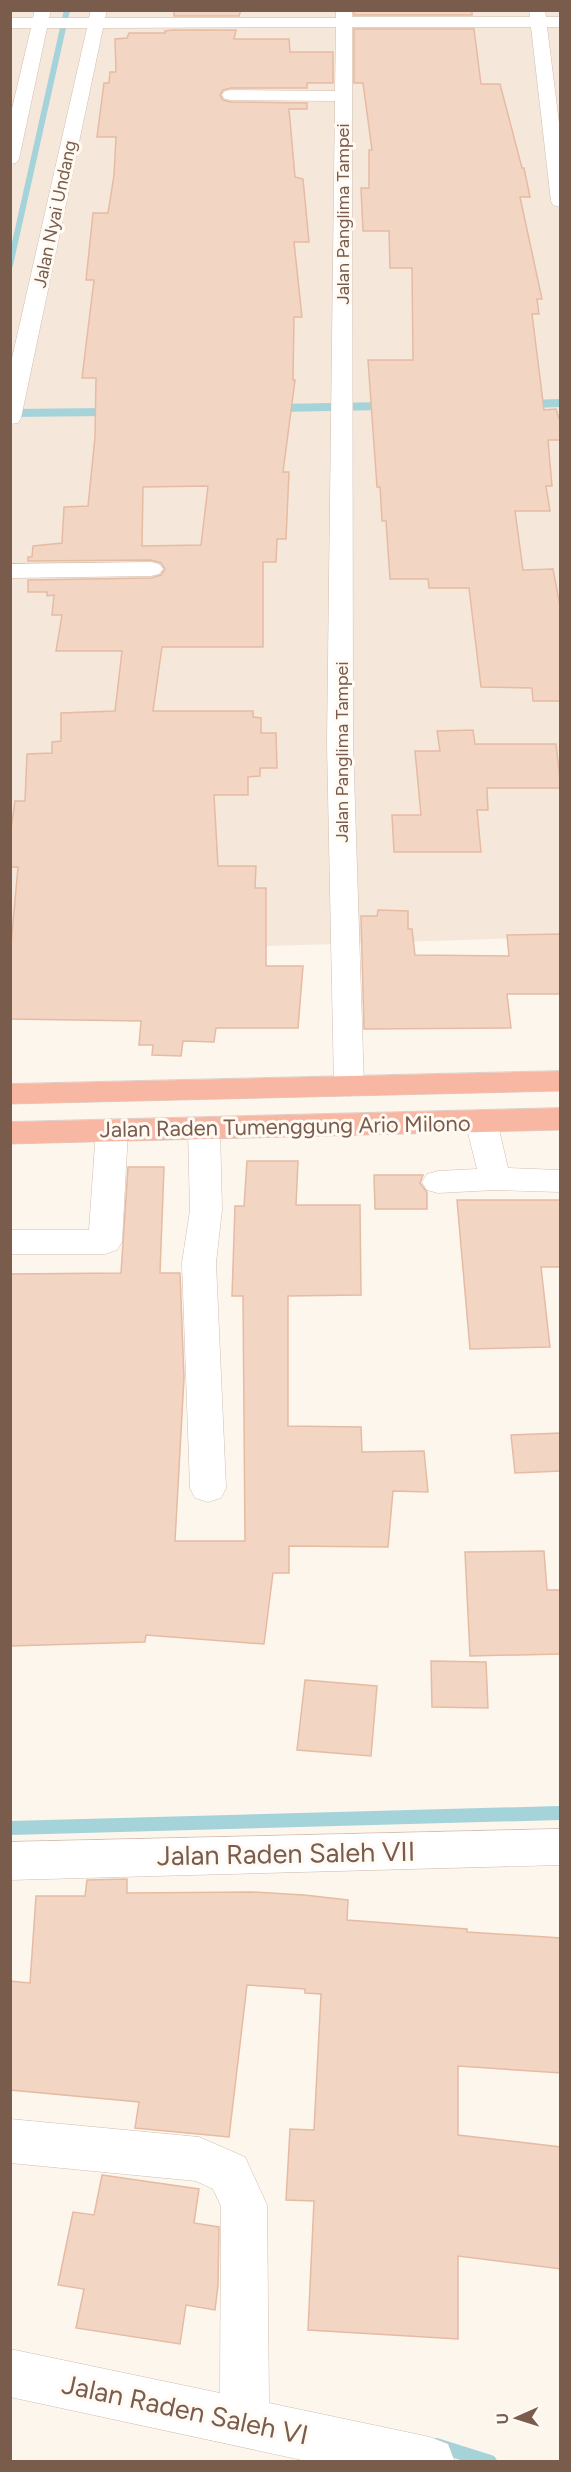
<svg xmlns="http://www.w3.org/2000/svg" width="571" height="2472" font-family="Figtree,sans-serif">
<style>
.residential{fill:#f5e8da}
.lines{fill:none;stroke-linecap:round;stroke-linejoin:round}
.stream-far2{stroke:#a5d3da;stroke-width:6}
.stream-far1{stroke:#a5d3da;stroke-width:8}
.stream{stroke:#a5d3da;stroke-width:14}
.building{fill:#f3d5c3;stroke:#e6bba3;stroke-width:1.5;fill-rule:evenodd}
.minor-casing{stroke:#d1beb0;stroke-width:1}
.highway-casing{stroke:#dad1cd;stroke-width:1}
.minor{fill:#fff;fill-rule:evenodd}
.highway{fill:#f7b7a3;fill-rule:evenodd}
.labels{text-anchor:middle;stroke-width:6;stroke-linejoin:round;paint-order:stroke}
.far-street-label{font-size:18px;fill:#7a5c4d;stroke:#fffaf3}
.street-label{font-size:22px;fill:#7a5c4d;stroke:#fffaf3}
.near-street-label{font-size:27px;fill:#7a5c4d;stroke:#fffaf3}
</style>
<rect width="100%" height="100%" fill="#fdf6ec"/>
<path class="residential" d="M10,11h550v926l-549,17z"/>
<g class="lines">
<path class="stream-far2" d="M10,265l57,-255"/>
<path class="stream-far1" d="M531,404l29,-1
M279,408l104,-2
M10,413l97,-1"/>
<path class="stream" d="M10,1828l550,-15
M436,2445l54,17"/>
</g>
<path class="building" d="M174,10h67l-2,6h-65z
M354,10h118v5h-118z
M354,29h120l7,55h19l22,84h2l6,29h-10l22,102h-5l2,15h-7l12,96 12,-1 5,16v15h-13l4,46h-6l4,25h-35l8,59 30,-1 8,42v90h-28l-1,-13 -51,-1 -12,-99h-40l-1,-9h-38l-4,-58h-4l-2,-34h-3l-9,-127h45l-1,-92h-22l-1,-37h-26l-2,-43h8v-38h3l-9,-67h-9z
M173,30h63l-2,9h55l1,13h43v31h-26v5h-76l-8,2 -3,5 3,5 8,2 76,1v6h-18l6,68 8,2 6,63h-15l8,75h-8l-1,63h2l-12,92h6l-3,67h-9l-1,23h-13v85h-101l-9,64h100v6l8,1v15h15l1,35h-17v8l-12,1v18h-34l4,71h38l-1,22h11v78h37l-5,62h-82l-2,14 -31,-1 -2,15 -29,-1 1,-10h-14l2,-24 -131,-2v-63l8,-89h-8v-31l5,-35h10l2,-47 25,-1v-11l9,-1v-28l54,-2 7,-60h-66l6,-36h-10l2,-20 -7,1v-4h-19v-12l123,-2 10,-3 4,-6 -4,-6 -10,-3 -123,1v-4h4l1,-11 29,-3 2,-36 24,-1 7,-69 1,-59h-14l12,-98h-8l7,-67h15l6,-38 2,-38h-19l7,-54h5l1,-11h6l-1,-33 12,-1 2,-5h36v-2zM208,486l-7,59 -59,1 1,-59z
M473,730l2,14h81l5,44h-74l1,22h-11l4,42h-87l-2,-37h29l-6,-64h25l-3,-20z
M378,910l30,1v18h4l3,26 94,1 -2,-21 54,-1v60h-54l4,34 -147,1 -3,-113h16z
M247,1161h51l-2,44h64l1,90 -73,1v130l73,1 1,25 62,-1 4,41 -35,-1 -5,56 -99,-1v27h-16l-9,71 -118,-9 -1,7 -135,4v-372l111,-1 7,-106h36l-4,106h20l4,105 -9,163h70l-2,-245h-11l3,-90h9z
M374,1175h49l-3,8 7,9v17h-52z
M457,1200h104v67h-20l9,80 -80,2z
M561,1433v38l-46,2 -4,-38z
M544,1551l3,39h14v64l-91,2 -5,-104z
M431,1661l55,1 2,46 -56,-1z
M305,1680l72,6 -6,70 -74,-6z
M127,1879v14l125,-1 52,3 44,5 -1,20 120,9v3l94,6v135l-103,-7v69l103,12v122l-103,-13v83l-150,-9 6,-129 -28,-1 4,-71 24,1 7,-136 -16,-1v-4l-58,-4 -18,152 -94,-9 4,-26 -129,-12v-109l20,2 6,-87h49l2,-16z
M102,2175l97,14 -5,34 25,4 -1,59 -3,24 -29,-5 -6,39 -104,-16 8,-39 -26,-4 15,-73 21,3z"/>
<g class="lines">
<g class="minor-casing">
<path id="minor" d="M35,10h16l-2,8h40l2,-8h16l-2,8h231v-8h16v7h178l-1,-7h16l1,7h14v10h-13l13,104v76l-7,-2 -2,-4 -20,-174h-179l1,716 11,343 -4,7 -11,3 -11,-3 -4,-7 -7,-343 8,-642 -104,-1 -6,-1 -3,-4 3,-4 6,-1 104,1 1,-64 -233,1 -82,390 -3,5 -8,1v-57l77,-339h-40l-28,131 -3,4 -6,1v-47l21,-89h-21v-10h23z
M151,562l8,2 4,5 -4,5 -8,2 -141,2v-14z
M481,1110l11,4 5,7 11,47 52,2v22l-65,-2 -57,3 -11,-3 -5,-8 5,-8 11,-3 39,-2 -12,-48 5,-7z
M112,1119l11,3 5,8 -6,112 -5,8 -12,4h-95v-24h79l7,-100 5,-8z
M204,1119l11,3 5,8 2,80 -6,53 10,225 -5,10 -13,4 -13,-4 -5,-10 -8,-225 8,-53 -2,-80 5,-8z
M560,1829v36l-550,15v-38z
M10,2119l189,18 46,20 22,48 2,198 161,34 18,7 7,18h-144l-301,-65v-48l210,44 1,-187 -8,-17 -17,-8 -186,-18z"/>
</g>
<g class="highway-casing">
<path id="highway" d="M560,1071v20l-550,13v-20z
M560,1108v22l-550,14v-22z"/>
</g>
<use href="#minor" class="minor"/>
<use href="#highway" class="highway"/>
</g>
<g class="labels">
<g class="far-street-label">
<text transform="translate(55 214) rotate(-78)" y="6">Jalan Nyai Undang</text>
<text transform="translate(343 214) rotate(-90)" y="6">Jalan Panglima Tampei</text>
<text transform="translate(342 752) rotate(-90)" y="6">Jalan Panglima Tampei</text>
</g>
<g class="street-label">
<text transform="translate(285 1126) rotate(-1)" y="8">Jalan Raden Tumenggung Ario Milono</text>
</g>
<g class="near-street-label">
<text transform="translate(286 1854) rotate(-1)" y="9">Jalan Raden Saleh VII</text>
<text transform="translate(185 2410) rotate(12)" y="9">Jalan Raden Saleh VI</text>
</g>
</g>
<rect width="571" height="2472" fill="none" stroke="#7a5c4d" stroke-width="24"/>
<g transform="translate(517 2418) rotate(267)" stroke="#fffaf3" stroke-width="4.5" paint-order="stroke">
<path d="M0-4.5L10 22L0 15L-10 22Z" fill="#7a5c4d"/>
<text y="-9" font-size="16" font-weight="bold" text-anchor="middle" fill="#7a5c4d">U</text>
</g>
</svg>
